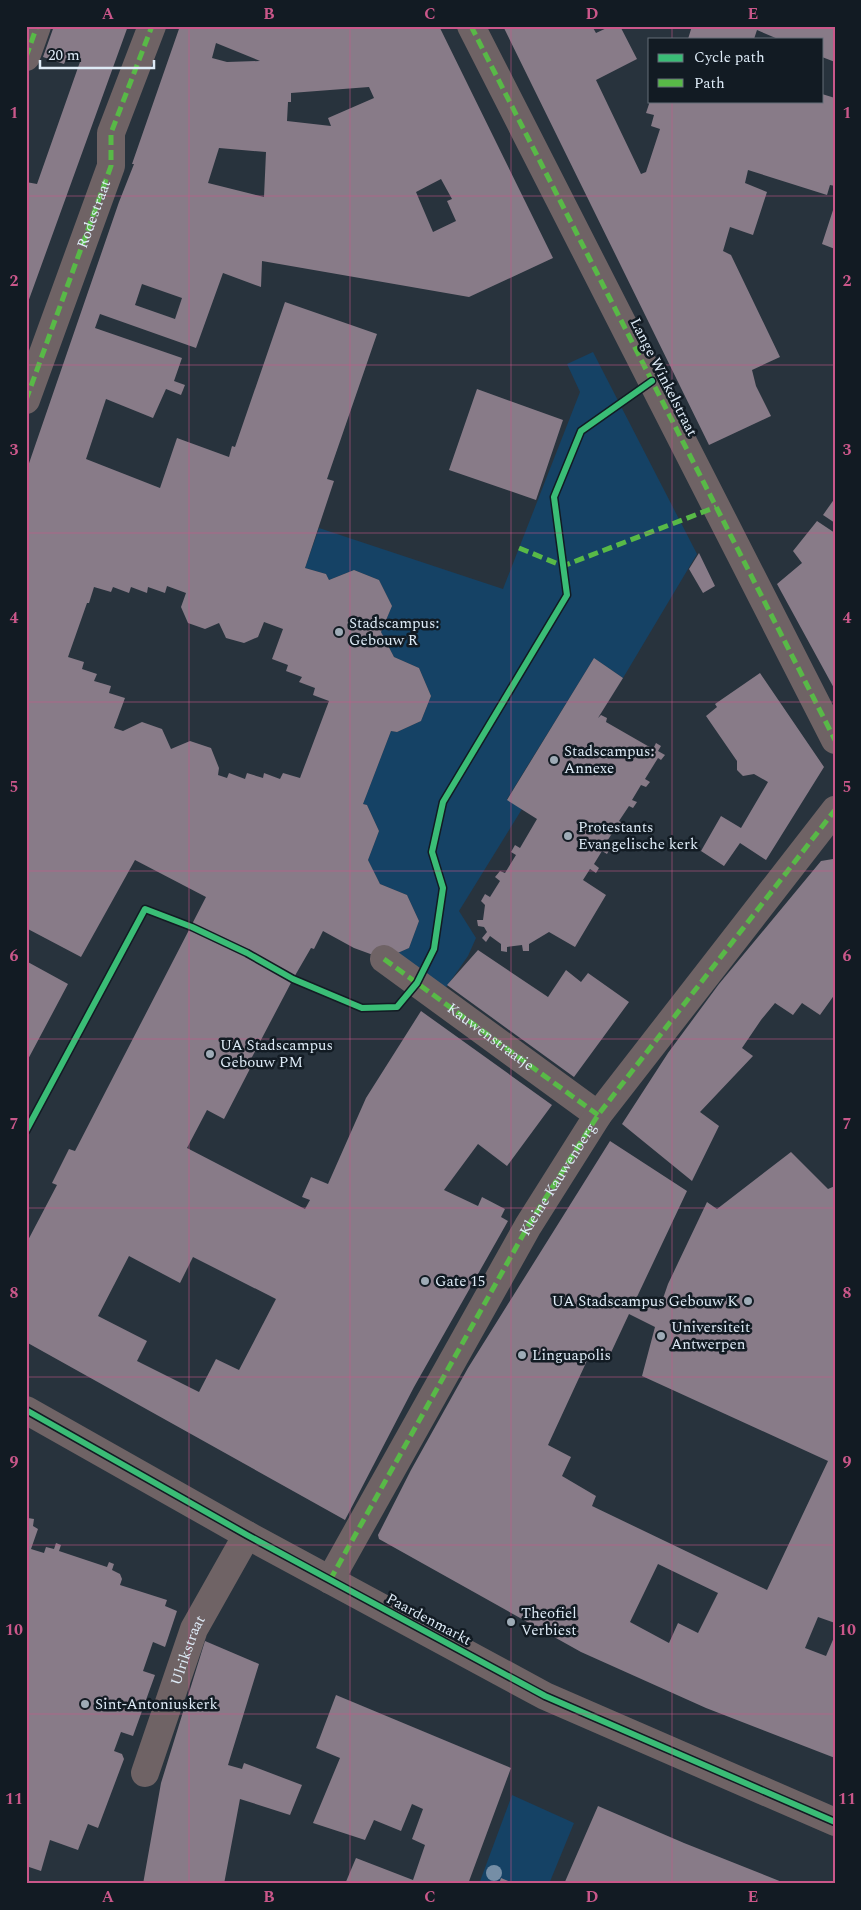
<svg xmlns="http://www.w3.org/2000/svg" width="861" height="1910" font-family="Spectral,serif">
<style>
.green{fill:#154265}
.building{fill:#887b88;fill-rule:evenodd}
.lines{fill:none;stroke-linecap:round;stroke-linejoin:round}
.pedestrian{stroke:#6f6365;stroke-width:28}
.minor{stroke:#6f6365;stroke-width:28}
.quiet{stroke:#58b947;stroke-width:5;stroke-dasharray:10 5;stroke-linecap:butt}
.cycleway-casing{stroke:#121b23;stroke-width:9}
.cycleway{stroke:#3abd76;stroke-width:6}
.tree{fill:#758ea6}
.grid{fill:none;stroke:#ca578a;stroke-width:1;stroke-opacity:0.55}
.poi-dot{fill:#9eabb6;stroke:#121b23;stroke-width:2}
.labels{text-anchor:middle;stroke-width:5;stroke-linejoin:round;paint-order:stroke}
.street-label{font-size:15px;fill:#deebf7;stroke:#121b23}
.poi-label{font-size:15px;fill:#deebf7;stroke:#121b23;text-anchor:start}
.neatline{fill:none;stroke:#ca578a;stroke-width:2}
.grid-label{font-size:16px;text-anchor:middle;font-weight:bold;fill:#ca578a}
</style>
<rect width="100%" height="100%" fill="#28333d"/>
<path class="green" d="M593,352l104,202 -74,124 -29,-20 -87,141 15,10 -63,102 17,27 -8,18 -30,43 -54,-40 25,-11 10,-27 -12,-26 -27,-11 -12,-24 11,-29 -12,-26 -4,-1 28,-73 6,1 24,-11 10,-25 -12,-28 -25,-11 -13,-25 11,-26 -13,-26 -25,-10 -25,10 -3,-6 -21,-6 14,-40 184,61 77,-197 -13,-28z
M512,1795l62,28 -25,61h-70z"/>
<path class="building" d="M54,26h74l-101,279 -1,-123 11,2 44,-125 -13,-4 -4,9 -21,-7z
M180,26h259l114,232 -84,39 -207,-36 -1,26 -38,-14 -27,75 -96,-34 -5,14 87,30 -8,23 11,4 -4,10 -15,-6 -13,29 -47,-19 -20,60 74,29 17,-50 52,19 3,-11 3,1 50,-145 92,32 -50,145 7,2 -29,87 21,6 3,6 25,-10 25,10 13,26 -11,26 13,25 25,11 12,28 -10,25 -24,11 -6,-1 -28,73 4,1 12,26 -11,29 12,24 27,11 12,26 -10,27 -25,11 -30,-11 -31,-17 -9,18 -3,-1 -18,31 -42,80 3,2 -30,58 -17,-9 -20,38 118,61 5,-9 -8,-3 9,-20 17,7 38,-86 55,-87 131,94 -45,61 -29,-22 -34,46 34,16 4,-9 23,12 -4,8 7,4 -94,166 -69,133 -319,-178v-98l31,-59 -5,-2 17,-34 6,2 131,-254 -71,-37 -54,97 -55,-29v-456l93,-270 15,-38h-2zM216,43l44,18 -33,1 -15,-4zM369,87l5,11 -46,20 3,8 -44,-5 1,-19h3v-9zM219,148l47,4 -2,45 -56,-14zM441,179l11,20 -5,2 9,20 -23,11 -17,-40zM142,284l40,14 -7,21 -40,-14zM167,586l19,7 -5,14 7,16 17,6 14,-6 7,15 18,5 14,-6 6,-15 19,7 -11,30 16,6 -2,6 16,6 -3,5 16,6 -2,7 16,6 -29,77 -17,-5 -3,6 -16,-6 -1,5 -16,-5 -2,6 -16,-6 -2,5 -9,-3 1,-7 -8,-20 -21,-7 -19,8 -9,-20 -20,-7 -19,9 -9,-3 11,-30 -16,-5 2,-7 -17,-5 3,-7 -15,-5 2,-7 -16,-5 19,-54h2l5,-16 17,5 2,-5 16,6 2,-6 16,6 1,-6 17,6zM129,1256l51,27 13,-26 83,42 -37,71 -23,-11 -17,33 -62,-31 10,-20 -49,-25z
M503,26h89l4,7 15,-7h9l17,33 -41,21 45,94 5,-2 14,-43 -9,-3 3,-11 -8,-2 4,-12h172v-7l13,4v88l-5,-1 -3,10 -79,-25 -3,13 22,9 -14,43 -23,-8 -7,24 8,4 49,102 -28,13 4,16 15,30 -62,29z
M692,26h55l6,3 1,-3h81v36l-13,-5v-18h-44l-21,-9 -3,9h-66z
M834,207h1v42l-13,-5z
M477,389l86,31 -27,80 -87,-30z
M835,498v25l-12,-8z
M817,521l18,12v157l-58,-106 25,-21 -9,-12z
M699,553l16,33 -12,7 -14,-24z
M594,658l29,20 -25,40 3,-3 6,3 -1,4 47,27 3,-6 5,3 -3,5 7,4 -4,5 -3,-2 -13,21 5,3 -4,5 -5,-2 -9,15 5,2 -4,6 -4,-2 -10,15 5,3 -3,5 -5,-2 -10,16 5,4 -4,7 -5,-3 -8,13 5,4 -3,5 -6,-4 -7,11 23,15 -31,52 -26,-15 -20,12v7h-6l-1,-6 -15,2v5l-6,-1v-7l-11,-8 -4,6 -4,-4 5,-6 -3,-5 -6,-1 -1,-6h6l2,-15 -4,-4 4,-7 5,3 10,-16 -5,-4 5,-6 5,2 11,-18 -5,-3 4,-7 5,3 17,-29 -30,-19z
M760,673l64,94 -58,93 -26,-17 -16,23 -23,-15 20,-35 20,12 27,-46 -14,-8 -11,2 -6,-6v-9l-31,-45 11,-9 -2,-3z
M833,859l2,135 -15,21 -18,-12 -9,12 -18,-12 -14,17 -19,28 11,8 -53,56 19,14 -27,55 -70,-57 46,-71 51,-69 102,-123z
M478,950l70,47 18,-27 15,12 7,-9 41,29 -55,75 -127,-92z
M26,961l42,23 -42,79z
M610,1141l77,50 -51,108 23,11 9,-26 39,-82 10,7 74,-57 37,37 7,-3v437l-17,-6 -13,31 21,8 9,-21v123l-129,-50 -125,-56 -202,-113 -1,-4 33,-65 57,-102zM629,1314l26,13 -13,49 186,85 -61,129 -175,-84 4,-10 -34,-20 9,-19 -23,-12 43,-93 17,7zM658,1564l60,29 -20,40 -20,-10 -9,20 -39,-21z
M28,1518l6,1 -1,7 5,3 -7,20 13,4 2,-6 8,2 2,-6 5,2 -2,6 48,16 2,-5 5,2 -2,6 8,4 2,5 -2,6 47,15 -2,6 12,5 -12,36 -12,-5 -10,29 12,4 -22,61 -12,-4 -7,19 8,3 2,5 -26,69 -10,-4 -10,26 -28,-10 -9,31 -15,-5v-343z
M205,1641l54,23 -31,101 14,4 2,-6 58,22 -12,30 -50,-16 -16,85h-81l18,-101z
M336,1695l175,73 -43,116h-123l11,-26 57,22 12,-35 -13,-6 11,-30 -11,-5 -11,27 -27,-11 -9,20 -52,-17 27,-65 -24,-10z
M598,1806l86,37 103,41h-223z
M501,1878l14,6h-16z"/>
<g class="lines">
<path class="pedestrian" d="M26,57l11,-31"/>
<g class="minor">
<path d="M471,26l364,714"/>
<path id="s1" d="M26,400l85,-234v-33l41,-107"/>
<path id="s2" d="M384,959l214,156"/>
<path d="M26,1410l221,125 298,161 290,126"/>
<path id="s3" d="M330,1580l198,-354 70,-111 237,-305"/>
<path id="s4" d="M145,1773l49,-144 53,-94"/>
</g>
<path class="quiet" d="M471,26l364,714
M26,57l11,-31
M26,400l85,-234v-33l41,-107
M519,548l44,18 153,-59
M384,959l214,156
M330,1580l198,-354 70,-111 237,-305"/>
<g class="cycleway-casing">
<path id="cycleway" d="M26,1131l119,-222 47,18 55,26 46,26 69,29 35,-1 20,-24 17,-34 9,-61 -11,-36 11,-50 124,-207 -13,-98 27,-66 71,-50
M26,1410l221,125 298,161 290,126"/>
</g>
<use href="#cycleway" class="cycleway"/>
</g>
<circle class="tree" cx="494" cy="1873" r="8"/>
<path class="grid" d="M189,26v1858M350,26v1858M511,26v1858M672,26v13M672,101v1783M26,196h809M26,365h809M26,533h809M26,702h809M26,871h809M26,1039h809M26,1208h809M26,1377h809M26,1545h809M26,1714h809"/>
<g class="poi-dot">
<circle cx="339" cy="632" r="5"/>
<circle cx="554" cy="760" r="5"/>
<circle cx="568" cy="836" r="5"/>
<circle cx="210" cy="1054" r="5"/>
<circle cx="425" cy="1281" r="5"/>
<circle cx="748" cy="1301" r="5"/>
<circle cx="661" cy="1336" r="5"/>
<circle cx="522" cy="1355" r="5"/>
<circle cx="511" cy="1622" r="5"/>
<circle cx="85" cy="1704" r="5"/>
</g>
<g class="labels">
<g class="street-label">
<text dy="5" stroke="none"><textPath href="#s1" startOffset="198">Rodestraat</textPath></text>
<text transform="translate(664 377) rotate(63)" y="5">Lange Winkelstraat</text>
<text dy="5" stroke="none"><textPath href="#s2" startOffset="132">Kauwenstraatje</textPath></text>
<text dy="5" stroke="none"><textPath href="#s3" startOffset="461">Kleine Kauwenberg</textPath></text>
<text transform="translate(429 1619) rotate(28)" y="5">Paardenmarkt</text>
<text dy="5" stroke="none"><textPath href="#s4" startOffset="130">Ulrikstraat</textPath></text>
</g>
<g class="poi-label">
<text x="349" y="628">Stadscampus:<tspan x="349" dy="17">Gebouw R</tspan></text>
<text x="564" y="756">Stadscampus:<tspan x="564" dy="17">Annexe</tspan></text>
<text x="578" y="832">Protestants<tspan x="578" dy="17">Evangelische kerk</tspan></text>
<text x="220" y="1050">UA Stadscampus<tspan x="220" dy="17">Gebouw PM</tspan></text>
<text x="435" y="1286">Gate 15</text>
<text x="738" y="1306" text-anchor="end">UA Stadscampus Gebouw K</text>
<text x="671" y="1332">Universiteit<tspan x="671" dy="17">Antwerpen</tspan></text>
<text x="532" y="1360">Linguapolis</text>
<text x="521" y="1618">Theofiel<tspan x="521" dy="17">Verbiest</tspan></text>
<text x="95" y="1709">Sint-Antoniuskerk</text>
</g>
</g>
<rect width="861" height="1910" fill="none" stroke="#121b23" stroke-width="55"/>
<rect x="648" y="38" width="175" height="65" fill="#121b23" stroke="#646e78"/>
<rect x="658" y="54" width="25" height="8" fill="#3abd76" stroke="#646e78"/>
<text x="694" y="62" font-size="15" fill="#deebf7">Cycle path</text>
<rect x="658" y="79" width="25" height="8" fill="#58b947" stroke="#646e78"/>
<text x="694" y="88" font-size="15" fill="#deebf7">Path</text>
<path d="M40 60v8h114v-8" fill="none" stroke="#deebf7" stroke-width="2.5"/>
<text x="48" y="60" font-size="15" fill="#deebf7" stroke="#121b23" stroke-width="4" paint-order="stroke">20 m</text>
<rect x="28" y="28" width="806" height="1854" class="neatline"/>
<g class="grid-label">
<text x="108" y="19">A</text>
<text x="269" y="19">B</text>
<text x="430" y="19">C</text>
<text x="592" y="19">D</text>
<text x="753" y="19">E</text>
<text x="14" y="118">1</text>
<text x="847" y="118">1</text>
<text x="14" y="286">2</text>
<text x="847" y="286">2</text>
<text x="14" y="455">3</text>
<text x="847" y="455">3</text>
<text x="14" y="623">4</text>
<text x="847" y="623">4</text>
<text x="14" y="792">5</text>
<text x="847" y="792">5</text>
<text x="14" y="961">6</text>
<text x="847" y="961">6</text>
<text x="14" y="1129">7</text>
<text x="847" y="1129">7</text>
<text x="14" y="1298">8</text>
<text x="847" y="1298">8</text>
<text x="14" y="1467">9</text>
<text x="847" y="1467">9</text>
<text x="14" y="1635">10</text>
<text x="847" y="1635">10</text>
<text x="14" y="1804">11</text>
<text x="847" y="1804">11</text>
<text x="108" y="1902">A</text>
<text x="269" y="1902">B</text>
<text x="430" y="1902">C</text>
<text x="592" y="1902">D</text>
<text x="753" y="1902">E</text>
</g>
</svg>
